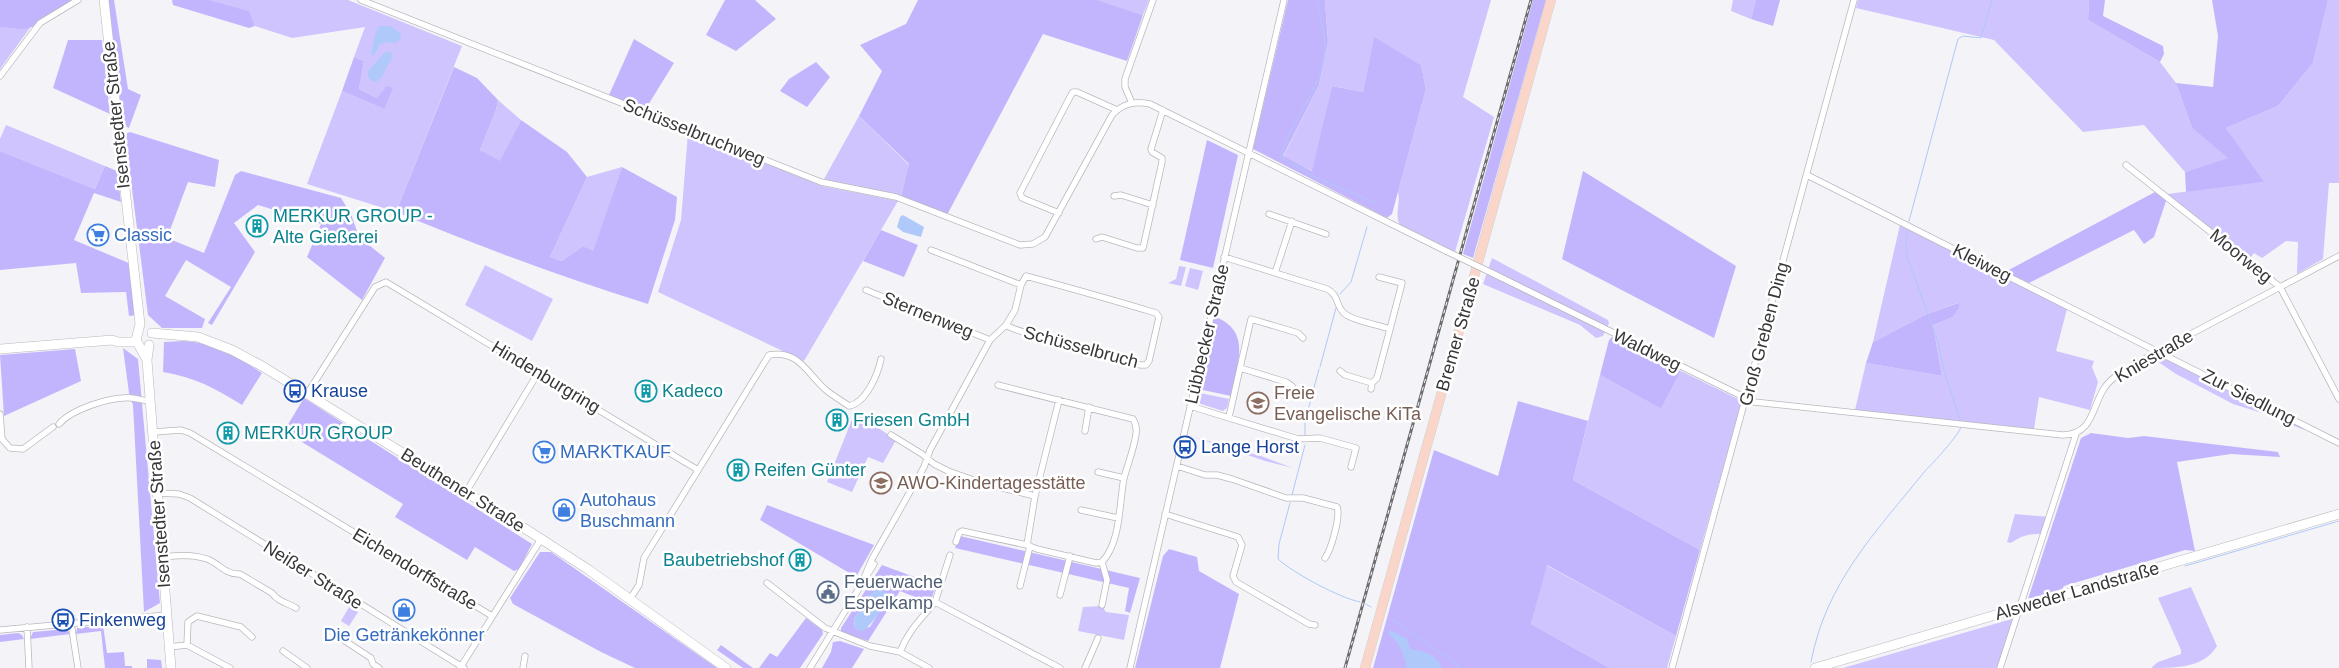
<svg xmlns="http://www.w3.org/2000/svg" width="2339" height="668" font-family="Arial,sans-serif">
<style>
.green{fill:#cfc4fe}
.forest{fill:#c3b5fd;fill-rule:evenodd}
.water{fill:#aec9fa}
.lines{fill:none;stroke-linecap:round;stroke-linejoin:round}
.stream{stroke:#aec9fa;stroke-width:1}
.street-casing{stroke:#b9b8bc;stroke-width:7}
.secondary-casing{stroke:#b9b8bc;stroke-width:10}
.primary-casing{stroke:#cfcfcf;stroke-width:10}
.street{stroke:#fff;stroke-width:5.5}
.secondary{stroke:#fff;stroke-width:9}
.primary{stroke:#fad6ca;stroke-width:9}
.rail-casing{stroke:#6d6d6f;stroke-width:3}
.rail{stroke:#fff;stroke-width:1;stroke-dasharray:4;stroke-linecap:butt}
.street-bridge-casing{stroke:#b9b8bc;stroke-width:7;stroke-linecap:butt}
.street-bridge{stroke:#fff;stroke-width:5.5}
.labels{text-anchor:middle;stroke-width:5;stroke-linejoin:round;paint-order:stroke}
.street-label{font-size:18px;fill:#373739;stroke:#fff}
.culture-label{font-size:18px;fill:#0d838f;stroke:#fff;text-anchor:start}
.shop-label{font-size:18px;fill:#366cbe;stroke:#fff;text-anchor:start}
.transit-label{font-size:18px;fill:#164399;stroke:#fff;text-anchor:start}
.education-label{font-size:18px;fill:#785e54;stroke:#fff;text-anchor:start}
.service-label{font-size:18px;fill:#4e5e75;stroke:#fff;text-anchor:start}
</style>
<rect width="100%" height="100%" fill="#f4f4f8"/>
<path class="green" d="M0,0l35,21 -35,48z
M210,0h138l114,46 -66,166 -89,-28 35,-93 42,18 -7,-11 -18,-9 5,-28 -10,-4 11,-30 -73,11 -37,-12 -7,-15z
M1098,0h51l-6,15z
M1325,0h166l-28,97 31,20 -39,135 -55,-27c-6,-10 1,-22 -2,-33l28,-103 -5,-24 -47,-27 -11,54 -31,-6 -19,85 -30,-14 36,-72 9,-43z
M1733,0h23l-5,19 -20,-8z
M1858,0h231l-1,20 72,42 16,21 16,45 37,30 -44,14 -41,-47 -61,7 -89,-92 -138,-32z
M2328,0h11v183h-10l-6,76 -26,15 1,-32 -12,-1 -24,17 -8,-5 -6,8 -81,-67 96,-12 -37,-54 52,-22 35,-43z
M498,100l23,20 -21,42 -20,-12 16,-40z
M859,116l50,49 -8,32 -77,-18z
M6,125l99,41 -10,23 -95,-38v-12z
M688,133l134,53 76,15 -94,160 -146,-69 23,-72z
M622,167l-29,85 -10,-6 -21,15 -12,-4 37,-80z
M1900,225l167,84 -11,42 38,10 -2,6 6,15 -8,28 -51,-13 -5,32 -179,-19 11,-47 76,13 -9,-51 20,-8 7,-10 -3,-4 -30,11 -54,28z
M1492,258l116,62 1,3 -6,13 -7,2 -16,-13 -97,-41z
M485,265l68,34 -21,42 -67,-36z
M1179,266l7,1 -5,19 -13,-3 8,-4z
M1190,268l13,3 -5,19 -13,-4z
M2161,356l140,71 3,3 -39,-16 -32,-10 -57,-30 -22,-15z
M1681,371l57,28 3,5 -41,146 -127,-70 27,-105 61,34z
M1200,393l29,6 -2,9 -4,3 -25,-8z
M855,412l41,28 -13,23 -15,-6 -16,35 -25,-10z
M1191,436l70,20 32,12 -28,-7z
M2015,514l34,3 -6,17c-13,0 -21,1 -32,9l-4,-1z
M1546,565l130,71 -9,32h-57l-79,-44z
M2191,587l26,59c-13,22 -41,22 -66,22l7,-6 23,-8v-4l-23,-52z
M1102,606l4,6 23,3 -5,25 -46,-9 5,-24z
M349,607l9,5 -9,14 -8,-5z
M2015,618l-17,50h-155z"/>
<path class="forest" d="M0,0h72l-40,27 -8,2 -24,-2z
M107,0h7l14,89 13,6 -12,33 -7,-4z
M172,0h38l39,11 6,15 -6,2 -76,-23z
M725,0h30l21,19 -40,32 -30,-16z
M918,0h180l45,15 -16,46 -84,-27 -96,181 -46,-18 8,-33 -50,-48 23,-45 -22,-26 46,-21z
M1288,0h37l3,42 -9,43 -36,71 29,15 20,-85 31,6 11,-55 47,28 5,24 -34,125 -5,4 -134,-69z
M1533,0h13l-73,258 -10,-4z
M1756,0h24l-7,26 -22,-7z
M2089,0h16l-2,16 60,30 1,8 -4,8 -72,-42z
M2212,0h116l-15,63 -35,43 -52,22 38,54 -78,10 -1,-20 43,-14 -36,-30 -16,-45 37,4 5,-51z
M634,39l40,24 -29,47 -36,-15z
M68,40h34l8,74 -57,-26z
M354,57l10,4 -5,28 18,9 10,-12 6,2 -9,21 -42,-18z
M816,62l14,15 -23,30 -27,-16 9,-12z
M454,67l23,11 21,22 -2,10 -16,40 20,11 21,-41 46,32 20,25 -37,80 12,4 21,-15 10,5 29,-84 55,30 -2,23 -27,84c-85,-26 -169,-58 -252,-92z
M130,132l89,28 -4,27 -27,-5 -21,56 37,15 31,-78 6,-4 100,27 10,16 8,23 26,21 -23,42 -55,-43 14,-33 -63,-19 -24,18 21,29 -43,73 -4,-2 23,-36 -45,-27 -21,36 40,23 -3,9h-40l-14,-13 -23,-181z
M1207,140l31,15 -25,113 -33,-8z
M0,151l95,38 10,-23 12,5 4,31 -27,-9 -20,47 57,24 6,51 -8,1 -3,-24 -45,1 -5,-30 -76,7z
M1583,171l153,95 -22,72 -152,-79z
M2155,192l11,9 -12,36 -10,7 -10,-14 -105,53 -24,-11z
M881,230l37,15 -14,32 -41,-16z
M1958,303l2,4 -7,10 -20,8 9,51 -76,-13 7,-21 54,-28z
M1213,316c40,14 24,48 18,80l-33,-7z
M1612,337l69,34 -20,38 -61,-34 9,-35z
M183,341c30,1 54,15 79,32l-20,32c-27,-17 -48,-28 -79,-33l1,-30z
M123,348l15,11 22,244 -16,9 -11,-207 -4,-12z
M75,349l6,32 -77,35 -4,-61z
M304,398l228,146 -13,25 -5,2 -39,-24 -8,13 -72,-43 8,-13 -119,-73z
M1518,401l70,20 -15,59 127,70 -24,86 -129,-71 -16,59 79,44h-237l61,-218 64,26z
M2091,433l37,5 16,-2 134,16 2,5 -49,-3 -54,8 18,89 -10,-1 -121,36 -2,3 -34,10 53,-161z
M767,505l107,40 -18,32 -96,-57z
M960,536l180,42 -10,35 -5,-2 4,-23 -174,-40z
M1169,549l28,8 2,14 40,23 -19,74h-85l28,-112z
M540,552h11l166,116h-82l-34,-16 -88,-48 -3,-6z
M882,565l54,20 -6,18 -30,-12 -32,50 -27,-9v-4zM888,596l-18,31 -15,2 -1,-10 12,-20z
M806,618l16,12 1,4 -23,34h-41l11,-15 7,4z
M103,625l4,28 17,-1 1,14h7v2h-27l-4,-37 -25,3 1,-6z
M67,629l3,5 -40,5 3,-7z
M18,633l4,2 2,4 -24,3v-7z
M840,641l24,8 -12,19h-30l9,-16 2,-10z
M721,645l32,23h-10l-26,-18z
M147,659l14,1 1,8h-15z"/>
<path class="water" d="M380,26h10l10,7 1,6 -6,4 -8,-1 -8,3 -5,11 -3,-2 4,-20z
M385,52h6l1,5 -11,21 -5,4 -4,-1 -4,-4v-6z
M903,215l21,12 -3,10 -18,-5 -6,-5 3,-10z
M878,589l8,3 2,4c-4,10 -17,30 -25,35l-8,-2 -1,-10 13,-23z
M1390,630l17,9 3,10c15,3 26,4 32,19h-36c-1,-13 -7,-27 -18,-34z"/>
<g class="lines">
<path class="stream" d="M1318,0c0,17 8,33 7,50 -3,40 -34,70 -45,107l37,21 59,25
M1909,221l49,-182 5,-3 18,2 11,-38
M1907,231l-1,16 2,12 30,83 6,29 16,48
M1340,294l11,-12 16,-55
M1320,367l16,-59
M1305,436v-14l14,-53
M1292,495l13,-50
M1290,503l-11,41 -1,15c15,14 62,39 82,43
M2185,566l154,-45
M1366,604l5,3
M1392,619l66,46v3
M1811,662c15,-80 65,-130 114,-191 8,-8 34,-36 36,-44"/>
<g class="street-casing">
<path id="street" d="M361,0l460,182 75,15 124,48 13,-1 12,-7 67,-122c11,-12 23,-14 38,-11l296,147
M0,76l40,-53 38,-23
M1132,103l-7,-16v-8l28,-79
M2126,165l154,122 59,112
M1807,175l532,268
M1114,196l7,-1 32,10
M1059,213l-37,-15 -2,-5 51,-98 2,-3h4l40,18
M1269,214l57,20
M1096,239l6,-2 35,11h6l19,-86v-4l-10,-6 -1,-3 12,-39
M931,250l90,35
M1224,257l103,32c13,7 8,17 18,25 9,7 34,11 45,15l-13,49 -5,5 -1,6
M1275,273l17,-52
M1492,273l262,129 309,33c37,-1 26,-40 52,-58 28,-19 59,-34 89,-50 45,-24 90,-47 135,-71
M1379,277l23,6 -12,46
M866,290l124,50
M1240,368l46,14 6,4
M1340,371l5,4 27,8
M307,394l68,-107 11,-5 312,188
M1190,406l108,33 22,-1 36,10 -5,19
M0,414l2,25 8,9 13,1 30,-22
M1229,417l22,-98 47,14 5,5
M59,424c13,-15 53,-28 73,-26 7,1 13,3 19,3
M1085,431l4,-24
M154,432l27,-2 9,3 302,183
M891,435l31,19 12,10 14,7 34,12 53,13
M1177,466l28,9h12l15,4 54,19h17l34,9c4,9 -6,43 -12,51
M1098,472l26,6
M466,492l72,-119
M158,493l21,1 11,4 274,170
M1081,510l37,8
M1165,514l73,23 4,8 -9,31 3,6 73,42 6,1
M956,542l3,-9 3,-2 65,14 10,4 59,14 6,-1c19,-20 17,-58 22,-84 4,-15 10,-29 12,-44 1,-6 0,-10 -3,-15l-135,-34
M1027,545l8,-49 24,-96
M162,557c14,-2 31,-3 45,2 12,4 18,16 33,15l32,19c6,9 16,10 24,15
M864,578l8,-19 52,-92 6,-17 60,-110 16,-15 9,-15 6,-25 5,-9c44,12 87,24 130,37l3,4 -10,44 -3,4h-5l-97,-26c-12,-6 -27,-7 -38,-14
M767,583l58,45 45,18 30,6 29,16
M1020,586l10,-40
M1060,595l10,-39
M630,599l9,-14 5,-27 125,-203c30,-6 39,20 57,35 7,6 16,11 23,16 17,-3 29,-32 32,-47
M935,602l15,-47
M1102,605l5,-25 -5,-18
M71,623l7,45
M27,627l2,41
M0,630l166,-15
M339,637l32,21 2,6 6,4
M187,645l1,-23 9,-6 44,11 11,10
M169,647l18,-2 43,23
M283,651l24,17
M900,652c8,-21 21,-33 35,-50l125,66
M460,668l81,-129
M523,668l2,-12
M810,668l64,-104
M1085,668l13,-30
M1130,668l154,-668
M1672,668l182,-668
M2000,668l76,-234"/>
</g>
<g class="secondary-casing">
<path id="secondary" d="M104,0l36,324 -4,16 11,20
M152,333l46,4 34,13 30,16 270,167 57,37 137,98
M149,345l-2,15 24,308
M0,349l112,-9 6,2h18
M1815,668l524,-154"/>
</g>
<g class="primary-casing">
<path id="primary" d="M1365,668l186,-668"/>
</g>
<use href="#street" class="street"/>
<use href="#secondary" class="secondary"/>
<use href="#primary" class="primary"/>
<g class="rail-casing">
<path id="rail" d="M1345,668l186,-668"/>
</g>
<use href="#rail" class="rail"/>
<g class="street-bridge-casing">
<path id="street-bridge" d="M1446,251l46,22"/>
</g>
<use href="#street-bridge" class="street-bridge"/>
</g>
<defs>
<g id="building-ring" transform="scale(1.125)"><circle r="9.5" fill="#fff" stroke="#0f9aa8" stroke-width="1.5"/><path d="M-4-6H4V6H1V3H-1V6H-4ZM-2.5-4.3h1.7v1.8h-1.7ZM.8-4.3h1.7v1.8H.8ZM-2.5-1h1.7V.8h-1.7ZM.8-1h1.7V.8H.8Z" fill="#0f9aa8"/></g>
<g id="supermarket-ring" transform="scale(1.125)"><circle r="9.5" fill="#fff" stroke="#3f7fe0" stroke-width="1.5"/><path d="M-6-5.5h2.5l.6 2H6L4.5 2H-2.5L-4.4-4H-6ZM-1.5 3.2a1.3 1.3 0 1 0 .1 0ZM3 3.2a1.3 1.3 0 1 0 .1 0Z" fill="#3f7fe0"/></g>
<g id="bus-ring" transform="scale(1.125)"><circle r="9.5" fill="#fff" stroke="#1a4fb4" stroke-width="1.5"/><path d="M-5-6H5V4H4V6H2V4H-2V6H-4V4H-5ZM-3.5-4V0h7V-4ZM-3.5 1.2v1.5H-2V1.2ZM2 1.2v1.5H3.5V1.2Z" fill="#1a4fb4"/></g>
<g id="school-ring" transform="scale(1.125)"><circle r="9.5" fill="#fff" stroke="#8d6e63" stroke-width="1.5"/><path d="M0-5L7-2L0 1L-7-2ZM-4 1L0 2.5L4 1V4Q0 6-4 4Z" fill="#8d6e63"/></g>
<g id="shop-ring" transform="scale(1.125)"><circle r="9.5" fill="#fff" stroke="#3f7fe0" stroke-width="1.5"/><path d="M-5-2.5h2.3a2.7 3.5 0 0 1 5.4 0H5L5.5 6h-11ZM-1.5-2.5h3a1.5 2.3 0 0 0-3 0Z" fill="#3f7fe0"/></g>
<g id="civic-ring" transform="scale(1.125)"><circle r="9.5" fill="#fff" stroke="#5c6f8a" stroke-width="1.5"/><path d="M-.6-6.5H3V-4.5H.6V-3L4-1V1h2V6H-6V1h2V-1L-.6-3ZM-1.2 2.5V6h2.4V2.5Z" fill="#5c6f8a"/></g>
</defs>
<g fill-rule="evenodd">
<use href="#building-ring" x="257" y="226"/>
<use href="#supermarket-ring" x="98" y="235"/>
<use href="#bus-ring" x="295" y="391"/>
<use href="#building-ring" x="646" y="391"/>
<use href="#school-ring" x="1258" y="403"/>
<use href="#building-ring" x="837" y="420"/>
<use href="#building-ring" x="228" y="433"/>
<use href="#bus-ring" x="1185" y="447"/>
<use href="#supermarket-ring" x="544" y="452"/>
<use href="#building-ring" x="738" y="470"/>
<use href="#school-ring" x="881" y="483"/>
<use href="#shop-ring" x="564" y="510"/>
<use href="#building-ring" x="800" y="560"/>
<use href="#civic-ring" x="828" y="592"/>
<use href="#shop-ring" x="404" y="610"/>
<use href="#bus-ring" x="63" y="620"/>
</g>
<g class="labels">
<g class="street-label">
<text transform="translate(116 115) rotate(-96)" y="6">Isenstedter Straße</text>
<text transform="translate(694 132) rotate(22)" y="6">Schüsselbruchweg</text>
<text transform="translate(2241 256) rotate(39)" y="6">Moorweg</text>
<text transform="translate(1982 263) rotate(27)" y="6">Kleiweg</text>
<text transform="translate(928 315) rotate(22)" y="6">Sternenweg</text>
<text transform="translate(1207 334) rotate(-77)" y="6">Lübbecker Straße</text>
<text transform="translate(1458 334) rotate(-74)" y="6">Bremer Straße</text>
<text transform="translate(1764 334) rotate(-75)" y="6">Groß Greben Ding</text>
<text transform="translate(1081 347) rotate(15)" y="6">Schüsselbruch</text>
<text transform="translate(1647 350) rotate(26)" y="6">Waldweg</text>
<text transform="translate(2154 356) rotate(-30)" y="6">Kniestraße</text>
<text transform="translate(546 377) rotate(31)" y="6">Hindenburgring</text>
<text transform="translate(2249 397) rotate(27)" y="6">Zur Siedlung</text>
<text transform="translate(463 490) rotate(32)" y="6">Beuthener Straße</text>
<text transform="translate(159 514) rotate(-94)" y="6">Isenstedter Straße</text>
<text transform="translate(415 569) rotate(31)" y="6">Eichendorffstraße</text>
<text transform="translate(313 575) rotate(32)" y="6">Neißer Straße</text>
<text transform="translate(2077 591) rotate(-16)" y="6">Alsweder Landstraße</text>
</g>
<g class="culture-label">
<text x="273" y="222">MERKUR GROUP -<tspan x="273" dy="21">Alte Gießerei</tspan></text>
<text x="662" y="397">Kadeco</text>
<text x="853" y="426">Friesen GmbH</text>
<text x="244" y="439">MERKUR GROUP</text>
<text x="754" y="476">Reifen Günter</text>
<text x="784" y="566" text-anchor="end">Baubetriebshof</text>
</g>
<g class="shop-label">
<text x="114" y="241">Classic</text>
<text x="560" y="458">MARKTKAUF</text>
<text x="580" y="506">Autohaus<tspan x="580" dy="21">Buschmann</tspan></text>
<text x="404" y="641" text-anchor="middle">Die Getränkekönner</text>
</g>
<g class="transit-label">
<text x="311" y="397">Krause</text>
<text x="1201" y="453">Lange Horst</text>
<text x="79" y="626">Finkenweg</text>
</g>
<g class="education-label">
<text x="1274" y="399">Freie<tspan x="1274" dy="21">Evangelische KiTa</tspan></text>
<text x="897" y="489">AWO-Kindertagesstätte</text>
</g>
<g class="service-label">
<text x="844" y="588">Feuerwache<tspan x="844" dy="21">Espelkamp</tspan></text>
</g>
</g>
</svg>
